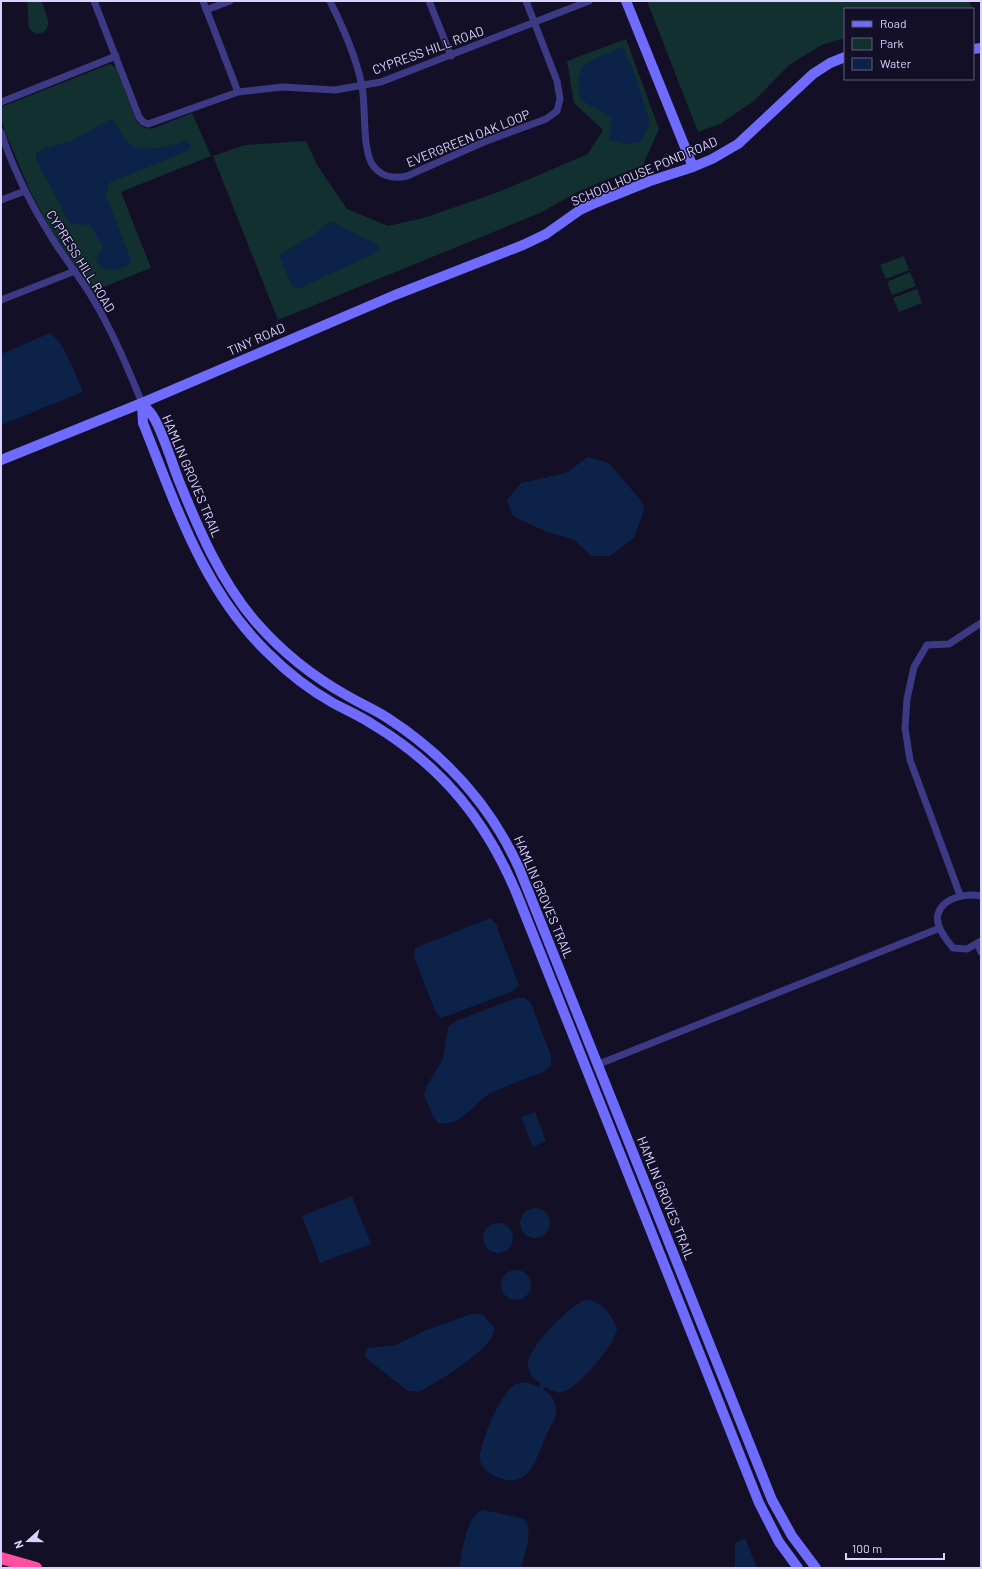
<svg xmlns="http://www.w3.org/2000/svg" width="982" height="1569" font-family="Barlow,sans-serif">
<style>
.green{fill:#12302f}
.water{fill:#0c2248}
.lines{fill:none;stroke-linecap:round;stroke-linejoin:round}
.street{stroke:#3d3a85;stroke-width:7}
.secondary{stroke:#6f6bff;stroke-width:10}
.highway{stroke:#ff4fa3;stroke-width:12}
.labels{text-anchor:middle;stroke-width:3;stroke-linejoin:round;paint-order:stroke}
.street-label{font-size:13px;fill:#d9d4ff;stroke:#130f26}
</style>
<rect width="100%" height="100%" fill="#130f26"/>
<path class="green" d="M27,1h14c5,12 15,30 -4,33l-8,-5z
M647,1h322l4,8h-128v29l-23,7 -33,20 -35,36 -34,23 -22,8z
M626,39l33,90 -16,36 -64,26 -39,22 -262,107 -65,-164 32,-11 61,-4 11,24 30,44 41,17 39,-9 74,-26 87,-37 15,-24 -29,-27 -7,-42z
M110,64l6,4 20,52c5,7 10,10 18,8l38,-15 19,43 -90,36 30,76 -58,23 -43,-63 -19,-35 -25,-59 -5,-16v-11z
M904,256l5,14 -23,9 -6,-14z
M910,272l6,14 -24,9 -5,-13z
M917,289l5,14 -23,9 -6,-14z"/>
<path class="water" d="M623,47l13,31 14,46 -10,18 -16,2 -14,-4 1,-22 -31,-19 -2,-20 6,-15z
M111,119c6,5 9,14 14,20 16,18 43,7 62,1l4,7 -4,4 -78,32 -3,13 25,64 -1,5c-13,5 -28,10 -34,-6l7,-12 -13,-22 -16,-1 -5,-2 -32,-61 -1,-8 7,-4 28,-8z
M331,221l47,24 1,4 -7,6 -75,34 -5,-3 -13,-31 34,-20z
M50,333c15,10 26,43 33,59l-82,33v-71z
M588,457l21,6 33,39 2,8 -10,28 -24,18h-19l-18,-17 -24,-6 -36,-17 -6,-16 14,-17 45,-10z
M488,919h3l5,5 23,62 -6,5 -71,27 -6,-5 -22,-56 1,-9z
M516,998h9l6,5 20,53v10l-6,5c-17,7 -35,13 -52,21 -18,8 -30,36 -55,31l-5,-7 -9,-21 2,-8 17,-28 5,-32 8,-6z
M535,1112l11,29 -13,6 -12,-30z
M352,1196l19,48 -51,19 -18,-47z
M520 1223a15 15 0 1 1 30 0a15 15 0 1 1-30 0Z
M483 1238a15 15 0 1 1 30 0a15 15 0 1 1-30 0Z
M501 1285a15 15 0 1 1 30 0a15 15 0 1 1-30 0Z
M585,1300c16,-1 28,16 32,29 -2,15 -39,60 -54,63 -7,1 -12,-2 -18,-5l-2,2c7,5 12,10 13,19 1,11 -6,19 -10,28 -11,25 -17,57 -53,39 -6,-3 -12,-8 -13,-15 -2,-15 21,-66 33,-74 9,-6 17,-3 26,1l2,-3c-7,-5 -14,-11 -13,-20 1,-18 41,-58 57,-64z
M474,1313l9,2 11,12c5,19 -60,57 -75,65l-11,-1 -41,-32 -3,-4 4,-7 27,-3 29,-14z
M483,1510l39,8c14,9 2,37 -1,50h-62c4,-17 6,-51 24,-58z
M745,1538l1,2 11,28h-22v-25z"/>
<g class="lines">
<path class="street" d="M94,1l45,116 4,5 5,2 90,-32 44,-5 53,3 46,-8 208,-81
M203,1l35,91
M330,1c13,27 26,55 32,85 4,21 0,61 10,78 8,13 22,15 35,12l77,-34 62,-23 11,-8 3,-12 -3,-18 -31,-80
M429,1l22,55
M206,10l24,-9
M1,102l115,-46
M1,132c12,37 30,73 51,106 12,19 26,37 38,56 21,34 37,72 52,109
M1,200l24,-9
M1,300l74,-29
M960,895l-50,-135 -5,-32 2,-29 7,-32 13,-22 22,-1 32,-21
M981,896c-14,-3 -38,1 -43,18 -3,12 8,25 15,34l14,1 14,-8
M977,943l4,9
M599,1064l341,-136"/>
<path class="secondary" d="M626,1l67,166
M973,49l8,-1
M142,403c4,5 9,9 12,15 9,15 18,45 25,63 20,49 41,99 76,140 26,30 57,55 91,74 13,8 28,14 40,22 59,38 104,87 133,151l253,632 20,36 24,32
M142,403l1,20c33,82 60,168 126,231 19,19 41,36 64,49 13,7 27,13 39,21 70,42 115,97 146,173l241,606 20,39 19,26
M1,460l141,-57 253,-108 128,-50 23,-11 34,-24 15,-7 55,-22 43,-14 19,-8 26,-15 75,-70 17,-11 15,-6"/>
<path class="highway" d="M1,1558l35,10"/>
</g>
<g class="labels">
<g class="street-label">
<text transform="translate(428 50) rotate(-20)" y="5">CYPRESS HILL ROAD</text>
<text transform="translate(468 138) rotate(-22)" y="5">EVERGREEN OAK LOOP</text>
<text transform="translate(644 171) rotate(-23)" y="5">SCHOOLHOUSE POND ROAD</text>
<text transform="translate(81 261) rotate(58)" y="5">CYPRESS HILL ROAD</text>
<text transform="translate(256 339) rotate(-24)" y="5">TINY ROAD</text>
<text transform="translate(192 476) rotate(67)" y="5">HAMLIN GROVES TRAIL</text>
<text transform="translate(544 897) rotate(67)" y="5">HAMLIN GROVES TRAIL</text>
<text transform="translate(666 1198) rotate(68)" y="5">HAMLIN GROVES TRAIL</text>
</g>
</g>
<rect width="982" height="1569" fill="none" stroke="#d9d4ff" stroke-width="4"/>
<rect x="844" y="8" width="130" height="72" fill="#130f26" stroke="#625e7d"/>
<rect x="852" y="21" width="20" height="6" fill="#6f6bff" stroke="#625e7d"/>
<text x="880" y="28" font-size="12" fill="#d9d4ff">Road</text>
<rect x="852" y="38" width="20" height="12" fill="#12302f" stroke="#625e7d"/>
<text x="880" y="48" font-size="12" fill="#d9d4ff">Park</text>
<rect x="852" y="58" width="20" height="12" fill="#0c2248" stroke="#625e7d"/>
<text x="880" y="68" font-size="12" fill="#d9d4ff">Water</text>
<g transform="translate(28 1541) rotate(249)" stroke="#130f26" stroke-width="3" paint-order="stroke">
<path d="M0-3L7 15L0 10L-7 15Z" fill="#d9d4ff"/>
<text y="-6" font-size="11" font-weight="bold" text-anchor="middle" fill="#d9d4ff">N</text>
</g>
<path d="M846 1553v6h98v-6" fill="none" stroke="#d9d4ff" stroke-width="2"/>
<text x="852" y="1553" font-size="12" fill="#d9d4ff" stroke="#130f26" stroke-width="3" paint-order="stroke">100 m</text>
</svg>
